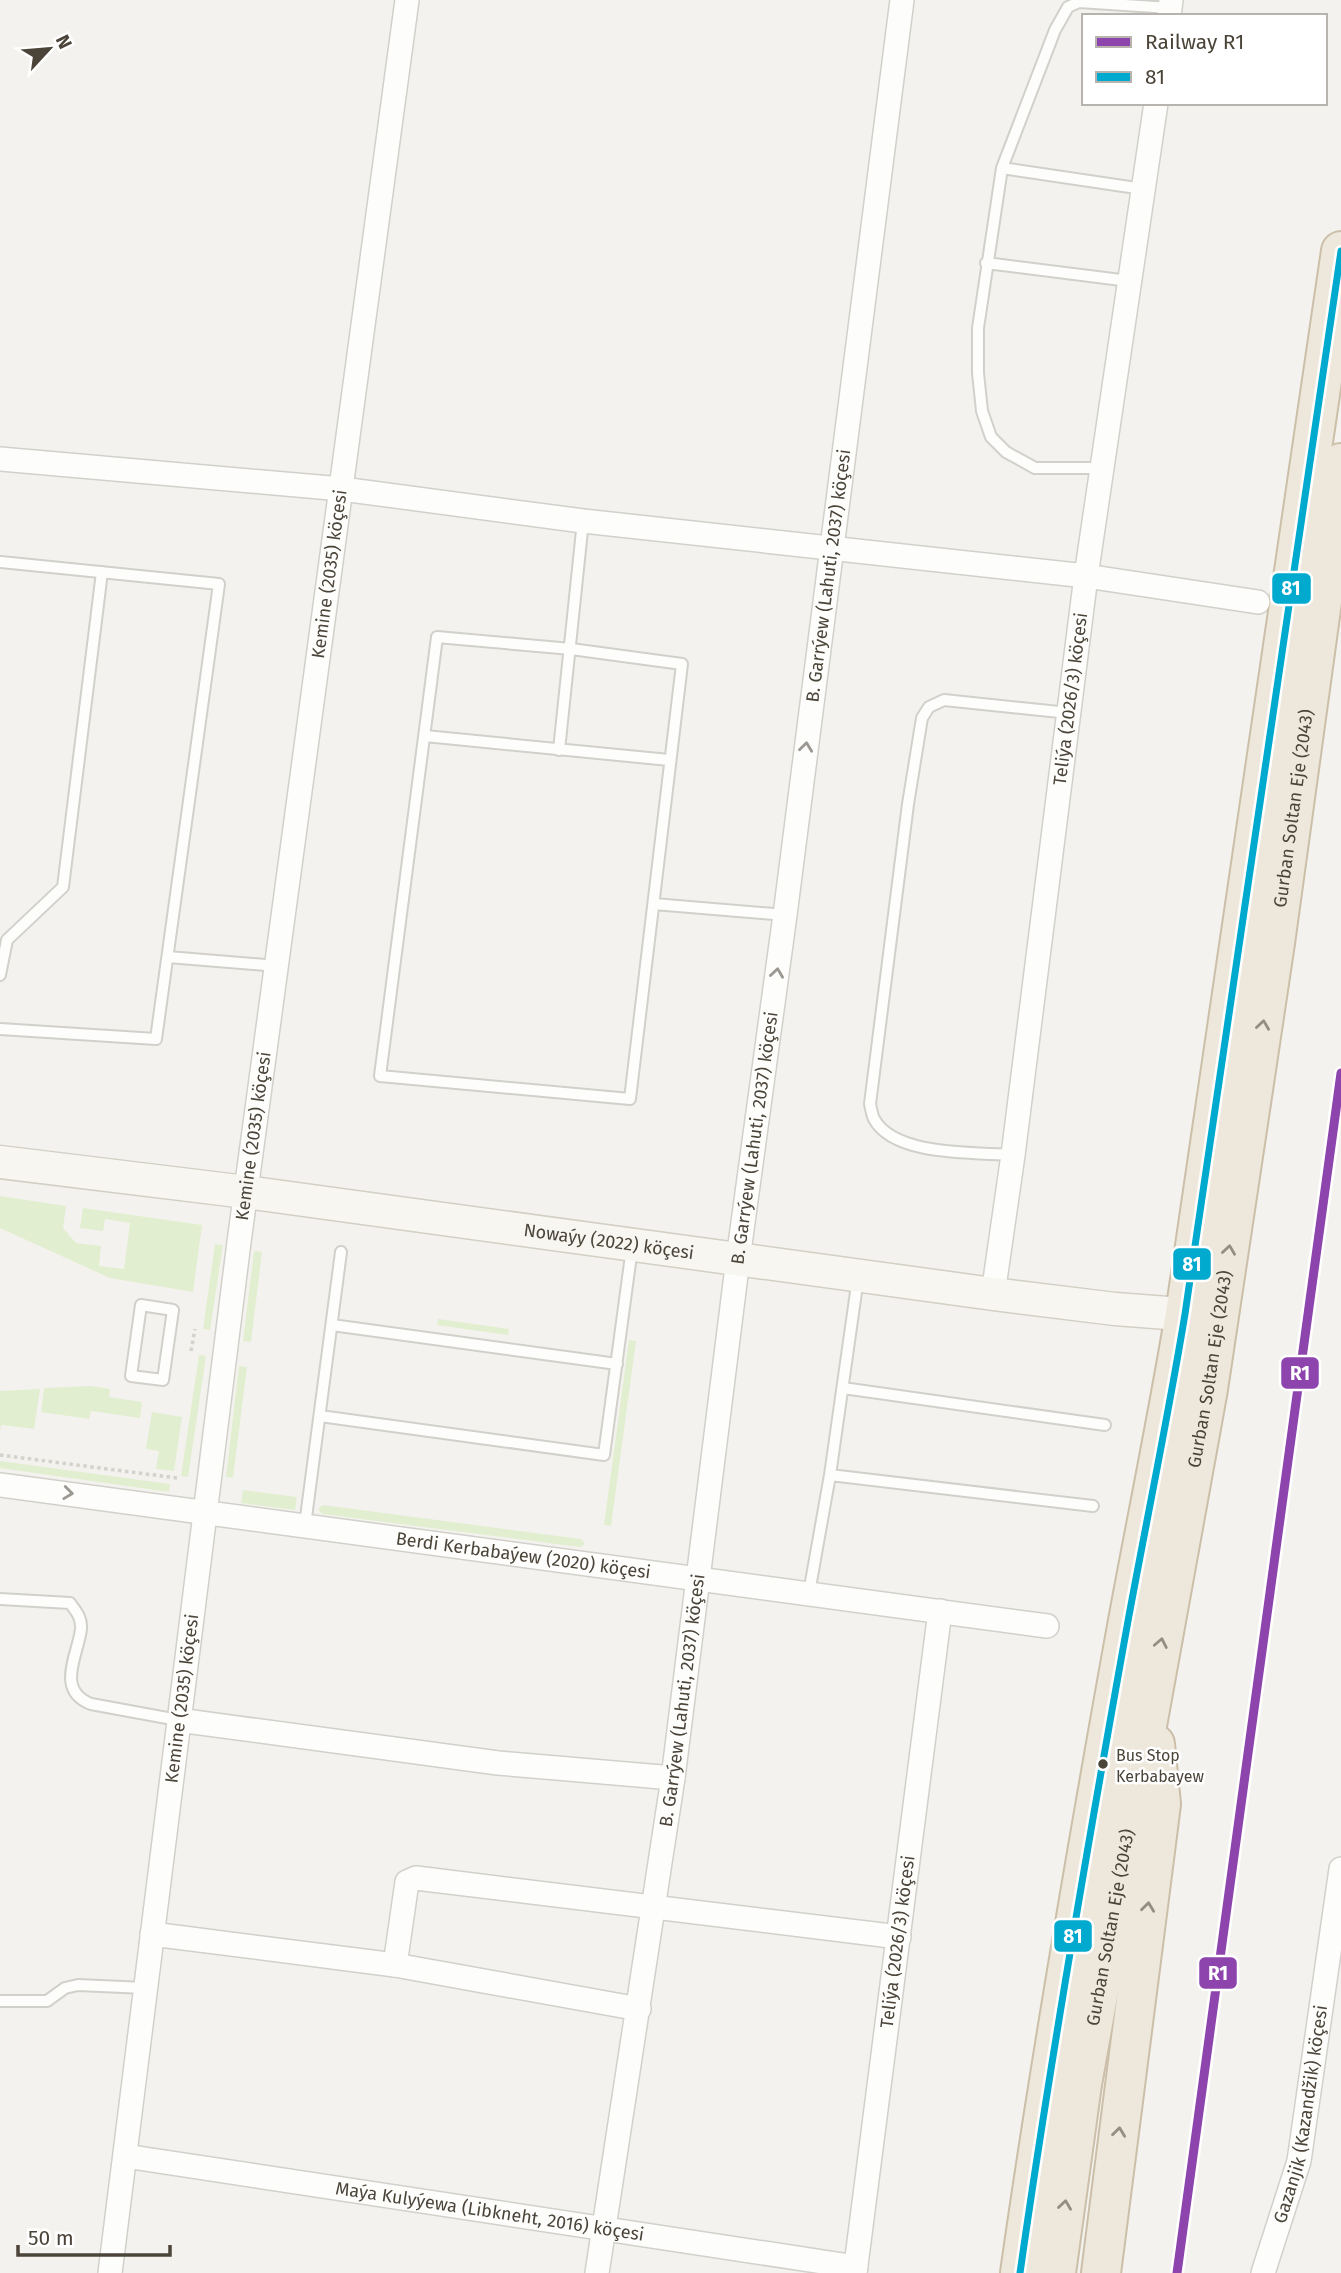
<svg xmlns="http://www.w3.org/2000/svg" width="1341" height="2273" font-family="'Fira Sans',sans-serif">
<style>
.green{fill:#e1eecf}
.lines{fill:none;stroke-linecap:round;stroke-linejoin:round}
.lane-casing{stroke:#d2d0cb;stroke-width:14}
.street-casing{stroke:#d2d0cb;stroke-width:26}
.secondary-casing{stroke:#d3cfc5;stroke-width:35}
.highway-casing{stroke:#ccbfa9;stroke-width:42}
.path{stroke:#d3d2cc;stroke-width:3.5;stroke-dasharray:3.5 3.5;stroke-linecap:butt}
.lane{stroke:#fdfdfc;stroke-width:10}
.street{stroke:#fdfdfc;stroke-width:23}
.secondary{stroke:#f7f6f1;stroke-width:32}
.highway{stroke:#ede8db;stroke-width:38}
.bus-1-casing{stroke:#fff;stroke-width:12}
.bus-1{stroke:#00a9ce;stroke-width:7}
.rail-1-casing{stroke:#fff;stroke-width:14}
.rail-1{stroke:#8e44ad;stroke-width:9}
.oneway{stroke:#9b9791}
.oneway2{stroke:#948e82}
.bus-dot{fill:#4b4439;stroke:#fff;stroke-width:2.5}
.labels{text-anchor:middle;stroke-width:5;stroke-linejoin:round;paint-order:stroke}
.bus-label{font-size:16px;fill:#4b4439;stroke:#fff;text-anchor:start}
.street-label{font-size:18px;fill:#4b4439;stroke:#fff}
.line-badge{stroke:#fff;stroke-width:2.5}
.badge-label{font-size:19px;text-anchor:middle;font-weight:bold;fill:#fff}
</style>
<rect width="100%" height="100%" fill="#f4f2ee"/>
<path class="green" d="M0,1196l66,10 -3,22 13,15 25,3 -2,20 25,3 6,-46 -25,-4 -2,12 -23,-3 3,-20 119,17 -9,67 -83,-14 -110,-50z
M215,1244l8,1 -13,85 -7,-1z
M254,1251l8,1 -11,90 -8,-1z
M438,1319l71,10 -1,6 -71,-10z
M629,1340l7,1 -25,185 -7,-1z
M199,1355l7,1 -18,121 -7,-1z
M239,1366l8,1 -14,111 -7,-1z
M91,1386l19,3 -1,8 33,5 -2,16 -49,-7 -2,8 -48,-7 3,-24z
M40,1389l-6,40 -33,-4 -1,6v-40z
M152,1412l30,5 -8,54 -18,-2 3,-18 -13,-2z
M0,1461l170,23 -1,8 -169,-24z
M243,1490l54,7 -2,13 -54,-7z
M323,1505l258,34 4,5 -5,3 -258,-33 -4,-5z"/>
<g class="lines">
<g class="lane-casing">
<path id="lane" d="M1002,168l141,21
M986,263l143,18
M1102,468h-67l-29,-16 -15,-15 -9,-26 -4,-38v-45l24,-160 53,-138 13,-23 11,-5 91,6
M437,637l134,12 111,15 -52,435 -250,-23z
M425,736l244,24
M559,750l24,-229
M654,904l131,11
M168,957l109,9
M0,975l7,-35 56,-53 39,-315
M0,1029l156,10 63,-455 -218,-22
M1013,1155c-37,-3 -118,2 -139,-36 -2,-4 -3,-11 -4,-15l38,-300 14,-86 7,-11 15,-7 125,13
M141,1305l32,5 -10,70 -32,-4z
M332,1325l285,39
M843,1388l262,37
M320,1416l284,39 28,-207
M830,1475l263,31
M305,1525l36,-273
M809,1593l21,-118 28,-197
M0,1599l70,4c6,8 12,15 11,26 -3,26 -26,61 10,75l87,16
M0,2001h47l18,-13 13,-3 67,3"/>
</g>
<g class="street-casing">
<g id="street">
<path d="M1169,16l2,-16"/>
<path d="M0,459l342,30 241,32 503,55 172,26"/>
<path id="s1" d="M993,1294l20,-139 73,-579 70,-473"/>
<path id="s2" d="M0,1485l1047,141"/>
<path d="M178,1720l320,43 175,15"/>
<path d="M152,1934l243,31 244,44"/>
<path d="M395,1965l12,-83 9,-4 483,59"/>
<path id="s3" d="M125,2156l731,111"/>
<path id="s4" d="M110,2273l129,-1031 168,-1242"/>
<path id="s5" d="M597,2273l76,-495 65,-519 47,-344 117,-915"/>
<path id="s6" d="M855,2273l85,-662"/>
<path id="s7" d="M1263,2273l36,-112 42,-292"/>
</g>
</g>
<g class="secondary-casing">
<g id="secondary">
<path id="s8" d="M0,1162l246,30 747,102 122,15 92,7"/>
</g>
</g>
<g class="highway-casing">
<g id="highway">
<path d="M1020,2273c31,-218 69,-436 108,-652 19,-103 40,-204 57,-307l156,-1063"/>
<path id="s9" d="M1056,2273l26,-189 126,-695 67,-446 66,-480"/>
<path d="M1101,2273l60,-469 -6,-60"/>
</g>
</g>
<path class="path" d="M191,1351l4,-22
M0,1455l177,23"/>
<use href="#lane" class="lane"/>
<use href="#street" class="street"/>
<use href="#secondary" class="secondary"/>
<use href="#highway" class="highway"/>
<g class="bus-1-casing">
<path id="bus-1" d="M1020,2273c31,-218 69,-436 108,-652 19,-103 40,-204 57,-307l156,-1063"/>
</g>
<use href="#bus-1" class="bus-1"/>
<g class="rail-1-casing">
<path id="rail-1" d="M1177,2273l164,-1200"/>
</g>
<use href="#rail-1" class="rail-1"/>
</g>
<defs><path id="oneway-chevron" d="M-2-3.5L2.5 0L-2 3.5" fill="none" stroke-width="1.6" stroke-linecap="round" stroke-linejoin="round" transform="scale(1.75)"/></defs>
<g class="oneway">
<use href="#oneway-chevron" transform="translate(806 747) rotate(-83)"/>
<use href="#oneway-chevron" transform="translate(777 973) rotate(-82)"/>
<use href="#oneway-chevron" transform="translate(68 1493) rotate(7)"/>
</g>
<g class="oneway2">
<use href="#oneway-chevron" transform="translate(1263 1025) rotate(-82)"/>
<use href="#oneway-chevron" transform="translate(1229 1250) rotate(-82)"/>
<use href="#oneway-chevron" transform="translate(1161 1643) rotate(-79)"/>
<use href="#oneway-chevron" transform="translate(1148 1907) rotate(-83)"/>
<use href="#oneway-chevron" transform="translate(1119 2132) rotate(-83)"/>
<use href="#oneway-chevron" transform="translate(1065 2205) rotate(-82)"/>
</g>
<circle class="bus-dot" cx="1103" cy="1764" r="6"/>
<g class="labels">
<g class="bus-label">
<text x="1116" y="1761">Bus Stop<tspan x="1116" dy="21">Kerbabayew</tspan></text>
</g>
<g class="street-label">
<text dy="6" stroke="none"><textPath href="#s4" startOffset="1713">Kemine (2035) köçesi</textPath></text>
<text dy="6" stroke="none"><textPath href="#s5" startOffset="1713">B. Garrýew (Lahuti, 2037) köçesi</textPath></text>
<text dy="6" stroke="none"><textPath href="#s1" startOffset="600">Teliýa (2026/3) köçesi</textPath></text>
<text dy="6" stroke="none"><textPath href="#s9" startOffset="1484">Gurban Soltan Eje (2043)</textPath></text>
<text dy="6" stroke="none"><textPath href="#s4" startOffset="1146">Kemine (2035) köçesi</textPath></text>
<text dy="6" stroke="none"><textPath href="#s5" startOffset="1146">B. Garrýew (Lahuti, 2037) köçesi</textPath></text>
<text dy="6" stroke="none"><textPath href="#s8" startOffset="614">Nowaýy (2022) köçesi</textPath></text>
<text dy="6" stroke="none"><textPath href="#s9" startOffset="917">Gurban Soltan Eje (2043)</textPath></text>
<text dy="6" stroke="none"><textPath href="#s2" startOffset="528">Berdi Kerbabaýew (2020) köçesi</textPath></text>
<text dy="6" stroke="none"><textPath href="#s4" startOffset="579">Kemine (2035) köçesi</textPath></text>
<text dy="6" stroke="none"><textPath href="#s5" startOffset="579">B. Garrýew (Lahuti, 2037) köçesi</textPath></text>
<text dy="6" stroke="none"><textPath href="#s9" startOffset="350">Gurban Soltan Eje (2043)</textPath></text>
<text dy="6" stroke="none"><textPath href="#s6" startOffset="334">Teliýa (2026/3) köçesi</textPath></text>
<text dy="6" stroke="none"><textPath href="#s7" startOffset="164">Gazanjik (Kazandžik) köçesi</textPath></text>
<text dy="6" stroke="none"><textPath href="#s3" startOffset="369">Maýa Kulyýewa (Libkneht, 2016) köçesi</textPath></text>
</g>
</g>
<g class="line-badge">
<rect x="1271" y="572" width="41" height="33" rx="7" fill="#00a9ce"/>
<rect x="1172" y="1247" width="40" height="34" rx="7" fill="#00a9ce"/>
<rect x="1280" y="1356" width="40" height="34" rx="7" fill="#8e44ad"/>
<rect x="1053" y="1919" width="40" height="34" rx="7" fill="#00a9ce"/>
<rect x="1198" y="1956" width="40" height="34" rx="7" fill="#8e44ad"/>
</g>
<g class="badge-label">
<text x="1291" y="595">81</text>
<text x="1192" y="1271">81</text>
<text x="1300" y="1380">R1</text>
<text x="1073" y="1943">81</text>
<text x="1218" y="1980">R1</text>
</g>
<rect x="1082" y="14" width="245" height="91" fill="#ffffff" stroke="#b7b4b0" stroke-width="2"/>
<rect x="1096" y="37" width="35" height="10" fill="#8e44ad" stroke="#b7b4b0" stroke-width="2"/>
<text x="1145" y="49" font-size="21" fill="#4b4439">Railway R1</text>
<rect x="1096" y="72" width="35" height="10" fill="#00a9ce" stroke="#b7b4b0" stroke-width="2"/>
<text x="1145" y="84" font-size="21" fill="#4b4439">81</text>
<g transform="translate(49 49) rotate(64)" stroke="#ffffff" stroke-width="5" paint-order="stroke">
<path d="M0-5L12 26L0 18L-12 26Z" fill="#4b4439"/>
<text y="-10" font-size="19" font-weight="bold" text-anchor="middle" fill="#4b4439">N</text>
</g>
<path d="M18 2245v10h152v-10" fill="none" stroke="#4b4439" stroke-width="3.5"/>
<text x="28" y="2245" font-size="21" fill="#4b4439" stroke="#ffffff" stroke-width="5" paint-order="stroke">50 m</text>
</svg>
